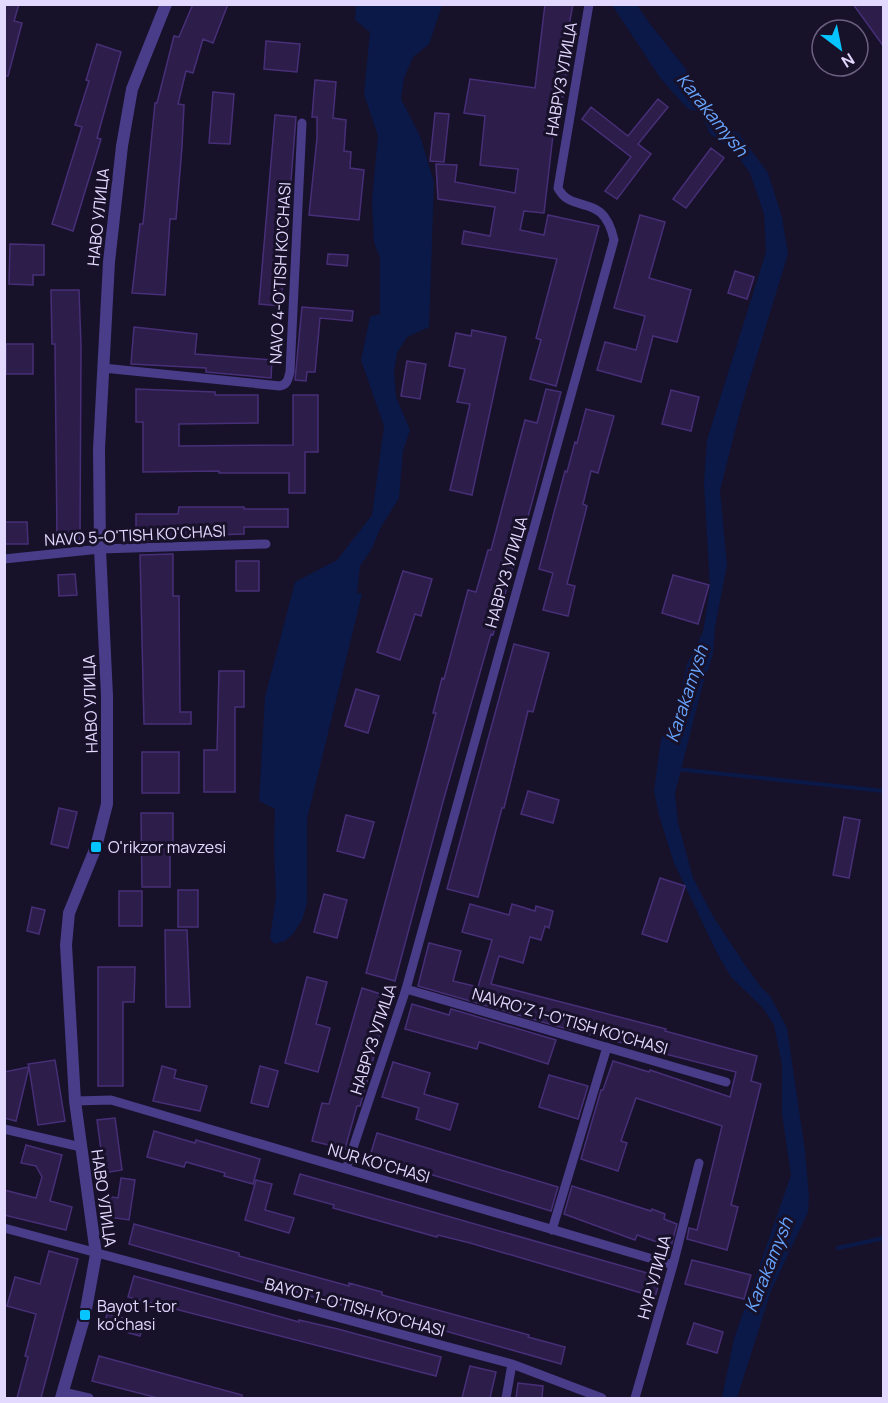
<svg xmlns="http://www.w3.org/2000/svg" width="888" height="1403" font-family="Manrope,sans-serif">
<style>
.water{fill:#0b1948}
.lines{fill:none;stroke-linecap:round;stroke-linejoin:round}
.stream{stroke:#0b1948;stroke-width:4}
.building{fill:#2c1d4b;stroke:#472f77;stroke-width:1.5}
.minor{stroke:#493c88;stroke-width:9}
.tertiary{stroke:#493c88;stroke-width:12}
.poi-dot{fill:#06c4fe;stroke:#18112a;stroke-width:2}
.labels{text-anchor:middle;stroke-width:6;stroke-linejoin:round;paint-order:stroke}
.street-label{font-size:16px;fill:#e3d9ff;stroke:#18112a}
.poi-label{font-size:16px;fill:#e3d9ff;stroke:#18112a;text-anchor:start}
.water-label{font-size:18px;font-style:italic;fill:#68a5fe;stroke:#18112a}
</style>
<rect width="100%" height="100%" fill="#18112a"/>
<path class="water" d="M356,5h86l-13,39 -16,13 -9,21 -3,21 19,37 14,46 -5,145 -22,10 -10,16 -3,19 2,25 14,33 -7,21 -4,47 -18,29 -10,23 -11,16 -3,27 5,1 -55,225v84l-5,17 -9,14 -8,7 -11,3 -4,-6 6,-41 -2,-50 1,-38 -16,-8 6,-104 30,-115 42,-22 35,-45 12,-89 -23,-66 9,-43 10,-3v-57l-6,-14 -2,-43 6,-64 -14,-42 6,-62 -15,-12z
M612,5h25l13,19 36,45 4,16 21,23 4,9 10,9 14,8 29,39 14,44 6,37 -46,150 -22,86 7,75 -12,62 -2,27 -11,33 -27,106 3,30 15,55 21,40 29,44 17,24 10,10 17,32 18,123 4,46 -1,15 -37,79 -34,107h-15l12,-59 57,-164 -9,-61v-49l-8,-40 -11,-17 -32,-31 -14,-24 -43,-90 -15,-48 -5,-24 7,-52 16,-30 10,-45 16,-32 7,-44 -6,-105 3,-43 59,-188 -2,-38 -14,-41 -17,-23 -23,-16 -9,-22 -13,-3 -27,-30z"/>
<g class="lines">
<path class="stream" d="M676,769l208,22
M838,1248l46,-10"/>
</g>
<path class="building" d="M4,4h15l-5,17 8,2 -14,53h-4z
M193,4h35l-15,39 -10,-4 -10,34 -7,-2 -8,33 6,1 -2,42 -6,72h-6l-5,76 -33,-2 8,-69h3l12,-121h2l17,-67 5,1z
M545,4h28l-6,32h4l-8,61h-3l-7,38 -9,78 -20,-2 -4,19 24,5 4,-20 51,11 -43,160 -26,-7 11,-39 -5,-2 21,-79 -95,-15 2,-13 26,5 5,-29 -57,-8 -2,-35 21,1 -2,17 60,11 3,-24 -38,-4 5,-49 -21,-3 6,-34 65,9z
M853,4h31v43z
M266,41l34,3 -3,28 -33,-3z
M97,44l24,8 -24,86 4,1 -28,92 -21,-7 30,-97 -7,-2 14,-44 -3,-1z
M315,80l21,2 -3,36 13,2 -2,31 7,1 -1,16 14,2 -5,50 -50,-5 8,-77v-21h-5z
M213,92l21,2 -4,50 -21,-1z
M658,99l10,8 -30,37 13,10 -34,45 -12,-8 26,-34 -49,-38 9,-12 37,29z
M435,113l14,1 -5,48 -14,-1z
M275,115l21,2 -15,189 -22,-2z
M711,148l13,10 -38,50 -13,-9z
M640,215l25,7 -16,56 42,12 -14,52 -24,-6 -12,46 -44,-12 8,-28 31,8 9,-34 -31,-8z
M10,244l34,1v30h-11v10l-24,-1z
M328,254l20,1 -1,11 -20,-2z
M735,271l19,6 -7,22 -19,-6z
M51,290h28l2,56 -1,194h-23l-2,-196h-3z
M302,307l51,4 -1,10 -32,-3 -5,54h-8l-1,9 -11,-1z
M134,327l63,7 -2,20 77,6 -1,18 -65,-6v-4l-75,-4z
M472,330l34,7 -34,158 -22,-5 20,-86 -13,-2 8,-33 -16,-3 7,-33 15,3z
M6,344h27v30h-27z
M407,361l19,3 -6,35 -19,-3z
M136,389l79,3v3h43v28l-79,1v22l114,-1v-50h25v57h-13v41h-16v-20h-70v-2l-76,1v-50h-7z
M546,389l15,3 -30,114 -38,129 -2,-1 -47,164 -49,183 -29,-8 60,-222 10,-38h-3l9,-35 2,1 24,-89 8,2 12,-42h3l34,-130 12,3z
M671,390l28,7 -8,34 -29,-7z
M586,409l28,7 -16,57 -7,-2 -8,33 4,2 -20,78 8,2 -7,30 -25,-6 10,-37 -14,-4 26,-98 2,1 8,-30 2,1z
M179,507h65v2h44v18h-44v7l-70,2 -1,4 -33,1v-2h-4v-25h42z
M4,522h23l1,22h-24z
M173,554v42h6l1,116h11v12h-47l-4,-169z
M236,561h23v30h-23z
M403,571l29,8 -11,37 -6,-2 -15,46 -23,-8z
M75,574l2,21 -18,1 -1,-21z
M673,575l36,10 -11,39 -36,-11z
M514,644l35,9 -16,59 -5,-1 -24,97h-2l-24,89 -31,-8z
M219,671h25v36h-9v85h-31v-42h13z
M356,689l23,7 -11,37 -23,-7z
M142,752h37v41h-37z
M528,791l31,9 -6,23 -32,-9z
M59,808l18,4 -9,36 -17,-4z
M141,813h32v39h-3v35h-28z
M346,815l28,7 -10,36 -27,-7z
M844,817l16,3 -11,58 -16,-3z
M660,878l25,8 -18,56 -25,-8z
M178,890h20v37h-20z
M119,891h23v35h-23z
M324,894l23,6 -10,38 -23,-6z
M470,904l39,11 3,-11 23,7 1,-5 17,5 -4,17 -4,-2 -4,14 -11,-3 -7,26 -24,-7 -8,28 175,45 -1,2 92,25 -6,25 10,3 -30,121 7,2 -11,43 -40,-11 2,-11 8,2 25,-104 -86,-28 -15,43 6,2 -9,28 -37,-12 20,-69h2l10,-29 36,11 1,-2 80,27 6,-25 -176,-45 -142,-41 11,-43 32,8 -8,30 25,6 14,-47 -30,-8z
M32,907l13,3 -6,24 -12,-3z
M165,930h22l3,77h-24z
M98,967h37l-1,35h-11v84h-25z
M307,977l20,5 -11,42 14,4 -12,44 -33,-9z
M362,988l28,9 -24,88 -6,21h-3l-12,43 -33,-8 10,-38 7,1z
M412,1004l37,11 2,-6 105,31 -8,24 -69,-22 -2,7 -72,-20z
M55,1060l10,61 -27,4 -9,-58 -13,54 -12,-3v-46l25,-5 -1,-3z
M393,1062l37,11 -6,21 34,10 -8,26 -34,-11 3,-11 -37,-11z
M162,1066l14,4 -2,8 33,8 -7,25 -47,-10z
M260,1066l18,5 -10,36 -17,-4z
M549,1075l39,11 -10,33 -39,-12z
M115,1118l7,52 -18,3 -7,-53z
M154,1131l41,12 1,-3 64,19 -7,25 -29,-8 1,-3 -39,-11 -2,5 -37,-10z
M377,1133l181,54 -7,24 -181,-55z
M26,1145l36,10 -12,46 22,6 -6,23 -62,-15v-25l32,8 6,-21 -6,-11 -15,-3z
M300,1174l361,103 -6,20 -185,-54 -32,-8 -1,2 -104,-29 1,-3 -40,-11z
M121,1178l14,2 -6,40 -26,-4 3,-20 12,2z
M256,1180l16,4 -7,26 29,8 -5,15 -44,-13z
M572,1186l79,25 1,-2 13,5 -1,5 13,5 -7,26 -11,-3 1,-4 -23,-8 -2,5 -71,-26z
M134,1224l105,29v3l110,30v-3l33,9v3l147,40 -1,2 37,10 -4,17 -147,-42 -1,4 -37,-11 -247,-71z
M49,1251l29,8 -37,139h-24l11,-41 -3,-1 11,-42 -29,-8 8,-29 25,7z
M692,1260l59,15 -7,24 -59,-15z
M134,1276l165,46v-2l39,9 103,28 -5,19 -308,-79z
M107,1314l37,9 -4,13 -36,-10z
M694,1323l29,9 -6,21 -30,-9z
M99,1356l143,39v3h-84l-66,-17z
M470,1366l26,6 -6,26h-28z
M518,1383l25,3 -1,12h-26z"/>
<g class="lines">
<path class="minor" d="M103,368l177,18c8,-2 8,-7 10,-14l12,-249
M4,559l96,-10 166,-5
M406,989l320,93
M75,1101l36,-1 562,165
M4,1129l77,18
M346,1169l60,-180 208,-749c-11,-50 -41,-24 -56,-52l31,-184
M4,1228l508,136 90,34
M552,1230l55,-183
M63,1392l26,6
M506,1398l6,-34
M635,1398l38,-133 26,-102"/>
<path class="tertiary" d="M61,1398l24,-83 11,-61 -21,-153 -9,-156 3,-32 27,-66 11,-43v-108l-7,-147 -1,-100 10,-187 13,-116 10,-57 34,-85"/>
</g>
<g class="poi-dot">
<rect x="90" y="841" width="12" height="12" rx="3"/>
<rect x="79" y="1309" width="12" height="12" rx="3"/>
</g>
<g class="labels">
<g class="street-label">
<text transform="translate(561 79) rotate(-80)" y="6">НАВРУЗ УЛИЦА</text>
<text transform="translate(98 217) rotate(-84)" y="6">НАВО УЛИЦА</text>
<text transform="translate(280 273) rotate(-87)" y="6">NAVO 4-O'TISH KO'CHASI</text>
<text transform="translate(135 535) rotate(-3)" y="6">NAVO 5-O'TISH KO'CHASI</text>
<text transform="translate(506 572) rotate(-74)" y="6">НАВРУЗ УЛИЦА</text>
<text transform="translate(90 704) rotate(-92)" y="6">НАВО УЛИЦА</text>
<text transform="translate(570 1021) rotate(16)" y="6">NAVRO'Z 1-O'TISH KO'CHASI</text>
<text transform="translate(373 1039) rotate(-72)" y="6">НАВРУЗ УЛИЦА</text>
<text transform="translate(379 1163) rotate(16)" y="6">NUR KO'CHASI</text>
<text transform="translate(104 1198) rotate(82)" y="6">НАВО УЛИЦА</text>
<text transform="translate(654 1277) rotate(-75)" y="6">НУР УЛИЦА</text>
<text transform="translate(355 1307) rotate(15)" y="6">BAYOT 1-O'TISH KO'CHASI</text>
</g>
<g class="poi-label">
<text x="108" y="853">O'rikzor mavzesi</text>
<text x="97" y="1312">Bayot 1-tor<tspan x="97" dy="18">ko'chasi</tspan></text>
</g>
<g class="water-label">
<text transform="translate(712 115) rotate(51)" y="6">Karakamysh</text>
<text transform="translate(687 694) rotate(-72)" y="6">Karakamysh</text>
<text transform="translate(769 1265) rotate(-68)" y="6">Karakamysh</text>
</g>
</g>
<rect width="888" height="1403" fill="none" stroke="#e3d9ff" stroke-width="12"/>
<g transform="translate(840 48) rotate(148)"><circle r="28" fill="#18112a" stroke="#69617f" stroke-width="1.5"/>
<path d="M0-4.5L10 22L0 15L-10 22Z" fill="#06c4fe"/>
<text y="-9" font-size="16" font-weight="bold" text-anchor="middle" fill="#e3d9ff">N</text>
</g>
</svg>
